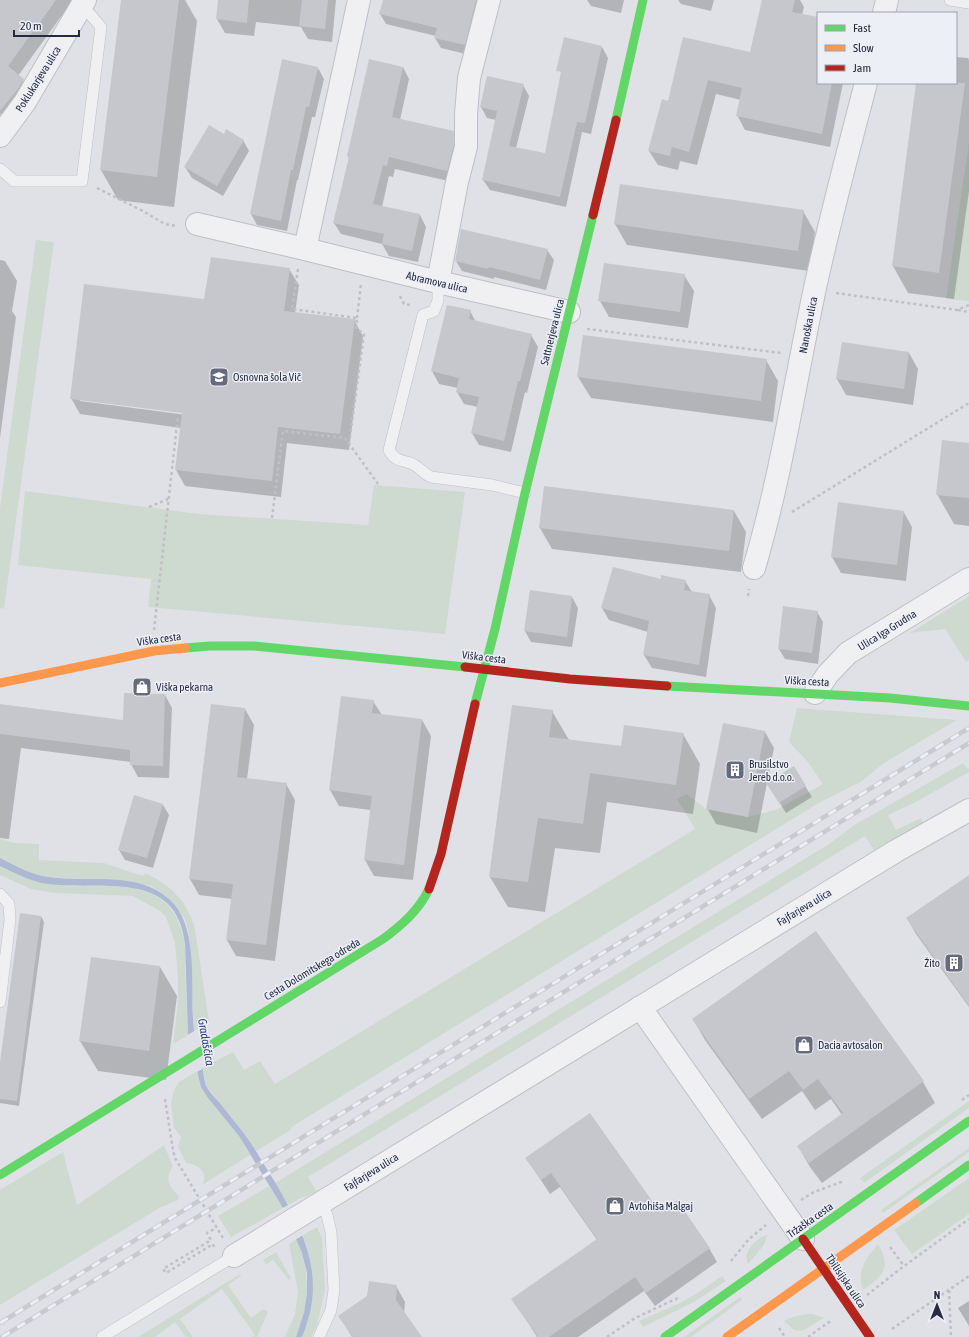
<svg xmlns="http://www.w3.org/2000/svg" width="969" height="1337" font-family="'Asap Condensed',sans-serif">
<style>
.green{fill:#cedad0}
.water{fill:#acb8d4}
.pier{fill:#e0e1e6}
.shadow{fill:#0003;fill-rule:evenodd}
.building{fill:#c6c7cd}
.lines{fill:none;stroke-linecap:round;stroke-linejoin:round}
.lane-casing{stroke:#bebfc4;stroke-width:12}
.street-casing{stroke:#bebfc4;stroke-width:24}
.path{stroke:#bfc0c6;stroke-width:2.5;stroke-dasharray:3 3;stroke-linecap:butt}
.lane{stroke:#f0f0f3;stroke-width:11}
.street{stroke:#f0f0f3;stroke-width:22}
.fast{stroke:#63d668;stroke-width:9}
.slow{stroke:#ff974d;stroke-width:9}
.jam{stroke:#b3261e;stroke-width:9}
.rail-casing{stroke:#c8cace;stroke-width:4.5}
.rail{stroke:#edeff6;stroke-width:3;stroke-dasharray:9;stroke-linecap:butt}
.labels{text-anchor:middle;stroke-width:3;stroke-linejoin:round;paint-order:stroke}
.street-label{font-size:11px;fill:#252b41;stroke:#edeff6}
.poi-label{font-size:11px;fill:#252b41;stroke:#edeff6;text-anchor:start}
.water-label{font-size:12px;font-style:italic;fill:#2b4279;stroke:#edeff6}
</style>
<rect width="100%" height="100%" fill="#e0e1e6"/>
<path class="green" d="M969,142v159l-23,-2z
M36,240l18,2 -50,367 -4,-1v-100z
M374,485l91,7 -20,142 -297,-27 3,-28 -133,-14 7,-74 174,23 169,11z
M969,596v64l-3,2 -21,-33 -35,4z
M797,708l160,12 -73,43 -22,18 -45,23 -524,322 -4,5 -33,20 -12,-18 -38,-47 -4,-18 31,-16 11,18 16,-9 15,23 420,-255 -18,-30 10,-5 19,15 42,8 30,-8 45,-25 -16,-23 -18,-19z
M963,763l6,7v2l-55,31 -26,12 8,15 25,-12 2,4 -49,28 -9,-14 -557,341 9,15 -18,7 -10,6 -14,-22 554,-339 27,-20z
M0,839l14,4 25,1v16l65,3 39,13 2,-3 14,7 13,10 11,12 8,15 3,7 15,97 -15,10 -5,-96 -4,-16 -20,-24 -14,-9 -25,-5 -69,-3 -16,-2 -13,-4 -28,-14z
M0,866c15,7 31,16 48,18 49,7 120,-15 135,51 3,10 2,22 2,33 1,23 2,45 3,67l-15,9 5,-42v-24l-3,-35 -9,-26 -6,-6 -27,-15 -78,-3 -24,-4 -31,-14z
M197,1071l4,16 7,11 31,38 11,19 -48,30c7,-13 -4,-21 -16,-22l-8,-16 3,-10 -7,-9 -3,-25 3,-13 5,-8z
M969,1101v7l-105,75 -4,-5z
M164,1145l9,21c-8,11 -5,22 6,29l-1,5 -17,7 -161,98v-115l63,-38 14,53z
M969,1148v4l-86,61 -2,-3z
M969,1178v36l-57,40 -18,-24z
M269,1186l14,22 -52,29 -13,-21z
M317,1227l5,11 3,52 -8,35 -6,12h-9l6,-14v-72l-5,-16z
M767,1235l-3,10 -16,19 -2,-7c2,-10 11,-19 21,-22z
M297,1239c13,33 14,65 -1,98h-11l10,-23 3,-22 -9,-48z
M878,1244c14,24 5,32 -15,46 -7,-19 3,-32 15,-46z
M276,1252l15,26 -2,2 -16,-20 -7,4 -3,-4z
M240,1274l1,2 -13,9 23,33 12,-9 5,3 -11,25h-5l3,-2 -33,-46 -42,30 13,18h-7l-11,-15 -20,15h-17z
M722,1276l4,5 -32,21 -51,25 -4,-6 41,-18 16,-9z
M740,1297l2,3 -51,37h-7z
M806,1314h7l11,4 -22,13 -8,-1 -10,-9 9,-4z"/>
<path class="water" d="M0,858c16,8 31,17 49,19 39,6 88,-7 120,22 32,28 20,92 25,132 2,12 5,24 8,35 1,6 2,14 4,20 3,5 8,11 12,15 9,11 17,21 25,31 12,16 21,33 32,50 30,51 52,96 27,155h-6l8,-24 3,-20v-20l-5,-20 -19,-45 -44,-72 -31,-38 -7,-11 -13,-52 -3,-91c-8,-76 -85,-53 -137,-60 -17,-2 -33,-11 -48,-18z"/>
<path class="pier" d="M196,1030l8,38 -9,5 -9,-37z
M290,1204l15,30 -10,6 -14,-31z"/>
<path class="shadow" d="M0,0h73l-55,76 5,4 7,13 -20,27 -8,-7 -2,2z
M122,0h63l12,21 -23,186 -56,-7 -17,-30z
M219,0h117l-4,42 -24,-3 -7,-12 -45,-5 -2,14 -29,-3 -8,-14z
M384,0h103l-17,55 -29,-7 -6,-10 1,-2 -50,-12 -6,-10z
M587,0h37l-3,13 -30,-7z
M678,0h36l-3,11 -30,-7z
M763,0h37l4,7 -2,8 16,3v65h25l-13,64 -85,-17 -8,-15 4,-15 -25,-6 -19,71 -17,-4 -2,9 -20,-5 -9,-14 20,-49 82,-48z
M575,40l27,7 6,11 -17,76 -9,-2 -16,75 -76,-17 -7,-10 13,-60 -9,-2 -6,-11 42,-22 6,11 -13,52 30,6z
M956,57l12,1 1,2v131l-15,108 -46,-6 -15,-27 24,-183h39z
M403,67l6,12 -9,41 53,12 7,12 -7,38 -58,-13 -2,8 -4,-1 -7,31 38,8 6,12 -8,35 -29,-6 -7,-12 -41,-10 -7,-11 15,-64 -1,-3z
M318,68l6,11 -9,38h-3l-14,63h-1l-10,51 -30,-6 -6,-11z
M243,140l6,11 -26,45 -31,-18 -7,-11z
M803,211l12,21 -6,39 -182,-26 -12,-21z
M547,250l7,10 -8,30 -52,-13v2l-32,-8 -6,-10z
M0,260l5,1 12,20 -5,30 4,6 -16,121z
M289,269l10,16 -4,28 59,7 9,16 -14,114 -62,-7 -6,54 -96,-11 -9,-16 5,-42 -101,-14 -9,-16zM80,399l107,14v2l-107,-14z
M684,275l10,16 -6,37 -79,-11 -9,-16z
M448,306l22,5 6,11 55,13 7,12 -11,46 -2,-1 -14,60 -32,-7 -7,-12 6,-26 -14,-3 -7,-12 1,-4 -19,-4 -7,-13z
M909,353l9,16 -5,36 -67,-10 -9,-16z
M766,360l12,21 -5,41 -182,-24 -13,-21z
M969,444v82l-15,-2 -17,-30z
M734,511l12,21 -5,40 -189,-23 -12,-21z
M903,511l9,16 -6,54 -65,-8 -9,-16z
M662,580l23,1 7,11 17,3 7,13 -10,69 -54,-9 -8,-13 4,-23 -39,-12 -7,-12z
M530,592l42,5 6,11 -6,39 -41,-5 -6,-11z
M817,612l6,10 -5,42 -33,-5 -6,-10z
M165,695l7,13 -3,70 -31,-1 -7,-13v-2l-110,-14 -12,91 -9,-1v-132l124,15z
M373,701l9,14 40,5 9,16 -18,144 -39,-4 -9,-16 6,-50 -32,-4 -9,-16z
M245,709l9,16 -7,54 39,5 9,16 -20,161 -39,-5 -9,-16 5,-41 -33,-4 -9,-16z
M552,711l17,29 53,7 61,-13 17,30 -7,50 -86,-12 -7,51 -45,-5 -10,64 -37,-5 -18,-30z
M724,724l41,8 9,16 -17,85 -41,-9 -9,-16z
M805,786l7,11 -26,16 -12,-19z
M135,797l28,8 6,10 -16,53 -28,-8 -6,-10z
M969,876v131l-53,-73 -9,-16z
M41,916l3,6 -25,184 -19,-3v-33z
M815,932l108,150 12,21 -113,80 -12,-16 -12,-21 44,-31 -11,-16 -16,11 -13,-19 -40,28 -57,-79 -12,-21z
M160,967l17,29 -11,84 -68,-9 -18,-30z
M527,1159l132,55 50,34 8,14 -62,44 -11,-15 -66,46h-41l-24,-38 84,-59 -37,-53 -10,7z
M396,1286l9,16 -1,12 17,23h-69l-12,-20z
M969,1301v25l-11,-18z"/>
<path class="building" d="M0,0h56l-48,66 16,13 -6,10 -18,22z
M121,0h58l-22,177 -57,-7z
M218,0h31l-2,23 -31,-4z
M302,0h26l-3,29 -26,-3z
M383,0h93l-11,45 -31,-7 3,-10 -58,-14z
M762,0h33l-3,12 26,5v66h14l-10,51 -86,-18 6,-28 -34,-8 -19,72 -17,-5 -2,9 -22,-5 14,-52 6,2 15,-64 67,15z
M564,37l38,9 -17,77 -8,-1 -17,75 -78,-17 15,-69 -17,-4 7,-31 37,8 -15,62 36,7 16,-81 -5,-1z
M282,59l36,8 -9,40h-3l-13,63h-2l-10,51 -31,-7z
M369,59l34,8 -11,50 62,14v14l-7,26 -58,-14 -2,9 -4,-1 -10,39 47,10 -8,37 -30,-7 2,-10 -51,-11 16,-66 -2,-1z
M916,83h49l-26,190 -47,-7z
M209,125l15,9 2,-5 18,11 -27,46 -33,-19z
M620,184l184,26 -6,41 -184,-27z
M461,229l87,20 -8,31 -51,-13 -1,2 -33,-8z
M211,257l79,11 -6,43 71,8 -15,115 -62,-7 -6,54 -97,-11 7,-57 -112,-14 14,-115 120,15z
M604,263l81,11 -5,38 -82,-11z
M447,305l24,5 -2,9 63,15 -12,47h-2l-14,60 -33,-8 8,-36 -23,-5 3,-14 -28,-7z
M583,335l184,24 -6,42 -184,-24z
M842,342l67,10 -5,37 -68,-10z
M942,440l27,3v55l-33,-3z
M544,486l190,24 -5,41 -190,-23z
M838,502l66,9 -7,54 -66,-8z
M613,567l48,12v-4l25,5 -2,10 26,4 -11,71 -56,-10 6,-34 -48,-13z
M530,590l42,6 -5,41 -43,-6z
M783,606l35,5 -6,42 -34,-4z
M124,693l41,1 -2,72 -33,-1v-15l-130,-16v-30l123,16z
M341,696l33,4 -2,13 50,6 -18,146 -40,-5 8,-64 -43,-6z
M211,704l34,4 -8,69 50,6 -21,162 -40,-5 7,-56 -44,-5z
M512,705l41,5 -4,27 72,9 3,-21 60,8 -8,52 -86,-12 -7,51 -45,-6 -10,64 -39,-5z
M723,723l42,8 -17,86 -42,-8z
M794,766l12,20 -27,17 -13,-20z
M134,795l29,9 -16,54 -29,-8z
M969,875v131l-63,-88z
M20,913l21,3 -24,185 -17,-2v-37z
M816,931l108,150 -115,82 -12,-17 46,-33 -25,-34 -15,11 -14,-19 -40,28 -57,-80z
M91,957l69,9 -11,85 -70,-10z
M590,1113l70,99 17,-12 33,48 -64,45 -11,-16 -86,60h-11l-27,-38 86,-60 -46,-66 -10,7 -16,-22z
M369,1281l28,4 -1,15 26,37h-69l-15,-21 29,-20z"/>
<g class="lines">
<g class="lane-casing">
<path id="lane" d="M950,0l19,3
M0,169l14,12h68l19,-154 -19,-22
M438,282v18l-4,11 -11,4 -34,135c7,14 17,9 27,16 6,4 8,8 15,11l61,8 33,8
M0,894l9,10 1,16 -10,82
M102,1337l132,-81
M319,1337l12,-27 3,-20 -3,-58 -4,-17 -7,-12"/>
</g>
<g class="street-casing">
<path id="street" d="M359,0l-54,249 133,33 131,30
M884,13l3,-13
M0,136l25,-34 60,-102
M197,224l108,25
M438,282l19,-100 9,-35v-33l3,-36 20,-78
M754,568c27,-91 41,-186 61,-280 15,-69 33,-137 51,-205
M815,693l13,-19 20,-21 121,-74
M640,1007l163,232
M234,1256l662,-405 73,-41"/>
</g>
<path class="path" d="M97,188l44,22 24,14 12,2
M298,269l-6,40 65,9 -1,10 8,6 -15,110
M836,293l121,17 12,-5
M400,296l4,8 6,1
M958,310l11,2
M357,318l4,-34
M587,329l194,24
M149,507l19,-8
M792,512l177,-109
M272,518l11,-87 62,7 33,46
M748,596l1,-7
M154,630l24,-214
M165,1099l8,51 2,8 48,80
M962,1100l7,-5
M801,1200l13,-8 30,-11
M214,1247l-1,-3 -47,29 -3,-4 48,-29 -4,-7 9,-5
M890,1247l14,19
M731,1261l17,-21 18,-15
M949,1290l2,47
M867,1295l37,-29 65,-47
M779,1328l6,9
M892,1329l77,-53
M607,1337l28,-19 45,-21
M808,1337l24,-17"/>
<use href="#lane" class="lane"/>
<use href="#street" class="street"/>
<path class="fast" d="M616,120l27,-120
M185,648l25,-2h44l211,21
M667,686l223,12 79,8
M475,704l20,-75 30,-136 68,-278
M0,1175l383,-236c19,-14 36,-29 46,-50
M916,1203l53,-38
M665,1337l304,-216"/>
<path class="slow" d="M0,683l154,-32 31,-3
M727,1337l189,-134"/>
<path class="jam" d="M593,215l23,-95
M465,667l105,12 97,7
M429,889l12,-35 34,-150
M803,1239l67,98"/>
<g class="rail-casing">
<path id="rail" d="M0,1323l969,-595
M2,1337l967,-594"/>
</g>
<use href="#rail" class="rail"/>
</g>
<defs>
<g id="school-square" transform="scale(1)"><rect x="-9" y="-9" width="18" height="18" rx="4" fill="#666b7b" stroke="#edeff6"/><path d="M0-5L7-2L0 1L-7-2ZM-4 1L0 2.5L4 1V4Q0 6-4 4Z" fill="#fff"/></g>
<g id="shop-square" transform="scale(1)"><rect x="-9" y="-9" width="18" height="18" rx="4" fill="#666b7b" stroke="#edeff6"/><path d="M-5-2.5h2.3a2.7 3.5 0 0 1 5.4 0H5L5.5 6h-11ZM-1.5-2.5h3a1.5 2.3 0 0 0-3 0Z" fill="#fff"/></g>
<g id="building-square" transform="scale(1)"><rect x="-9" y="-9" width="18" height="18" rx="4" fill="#666b7b" stroke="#edeff6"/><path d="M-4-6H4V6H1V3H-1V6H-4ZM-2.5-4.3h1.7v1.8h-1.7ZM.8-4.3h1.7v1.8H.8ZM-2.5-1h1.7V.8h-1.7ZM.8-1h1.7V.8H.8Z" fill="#fff"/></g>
</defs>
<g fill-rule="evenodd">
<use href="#school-square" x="219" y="377"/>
<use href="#shop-square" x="142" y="687"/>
<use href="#building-square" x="735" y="770"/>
<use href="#building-square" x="954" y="963"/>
<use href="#shop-square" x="804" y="1045"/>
<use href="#shop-square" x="615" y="1206"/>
</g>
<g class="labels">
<g class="street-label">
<text transform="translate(38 79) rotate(-58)" y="4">Poklukarjeva ulica</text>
<text transform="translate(437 282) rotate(13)" y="4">Abramova ulica</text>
<text transform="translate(808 325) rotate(-79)" y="4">Nanoška ulica</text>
<text transform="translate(552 332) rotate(-76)" y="4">Sattnerjeva ulica</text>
<text transform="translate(887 630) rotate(-32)" y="4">Ulica Iga Grudna</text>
<text transform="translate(159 639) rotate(-8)" y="4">Viška cesta</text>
<text transform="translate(484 657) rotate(7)" y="4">Viška cesta</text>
<text transform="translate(807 681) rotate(3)" y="4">Viška cesta</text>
<text transform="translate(804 907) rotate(-31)" y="4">Fajfarjeva ulica</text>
<text transform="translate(312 969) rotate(-31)" y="4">Cesta Dolomitskega odreda</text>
<text transform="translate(371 1172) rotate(-32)" y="4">Fajfarjeva ulica</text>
<text transform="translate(810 1220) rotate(-35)" y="4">Tržaška cesta</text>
<text transform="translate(846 1281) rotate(56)" y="4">Tbilisijska ulica</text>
</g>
<g class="poi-label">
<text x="233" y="381">Osnovna šola Vič</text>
<text x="156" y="691">Viška pekarna</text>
<text x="749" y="768">Brusilstvo<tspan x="749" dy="13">Jereb d.o.o.</tspan></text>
<text x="940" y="967" text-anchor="end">Žito</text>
<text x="818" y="1049">Dacia avtosalon</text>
<text x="629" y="1210">Avtohiša Malgaj</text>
</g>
<g class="water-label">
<text transform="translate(206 1042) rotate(80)" y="4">Gradaščica</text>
</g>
</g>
<rect x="817" y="12" width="140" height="72" fill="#edeff6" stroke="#9da1ae"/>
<rect x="825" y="25" width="20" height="6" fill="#63d668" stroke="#9da1ae"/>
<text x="853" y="32" font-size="12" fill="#252b41">Fast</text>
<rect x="825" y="45" width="20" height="6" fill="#ff974d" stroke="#9da1ae"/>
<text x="853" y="52" font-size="12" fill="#252b41">Slow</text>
<rect x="825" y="65" width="20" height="6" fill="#b3261e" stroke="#9da1ae"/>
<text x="853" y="72" font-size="12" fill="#252b41">Jam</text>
<g transform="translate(937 1305)" stroke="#edeff6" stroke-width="3" paint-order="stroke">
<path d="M0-3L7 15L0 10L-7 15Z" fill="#252b41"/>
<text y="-6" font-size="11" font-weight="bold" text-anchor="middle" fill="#252b41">N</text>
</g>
<path d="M14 30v6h65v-6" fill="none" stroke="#252b41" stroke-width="2"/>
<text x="20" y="30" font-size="12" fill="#252b41" stroke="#edeff6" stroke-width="3" paint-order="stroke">20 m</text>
</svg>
